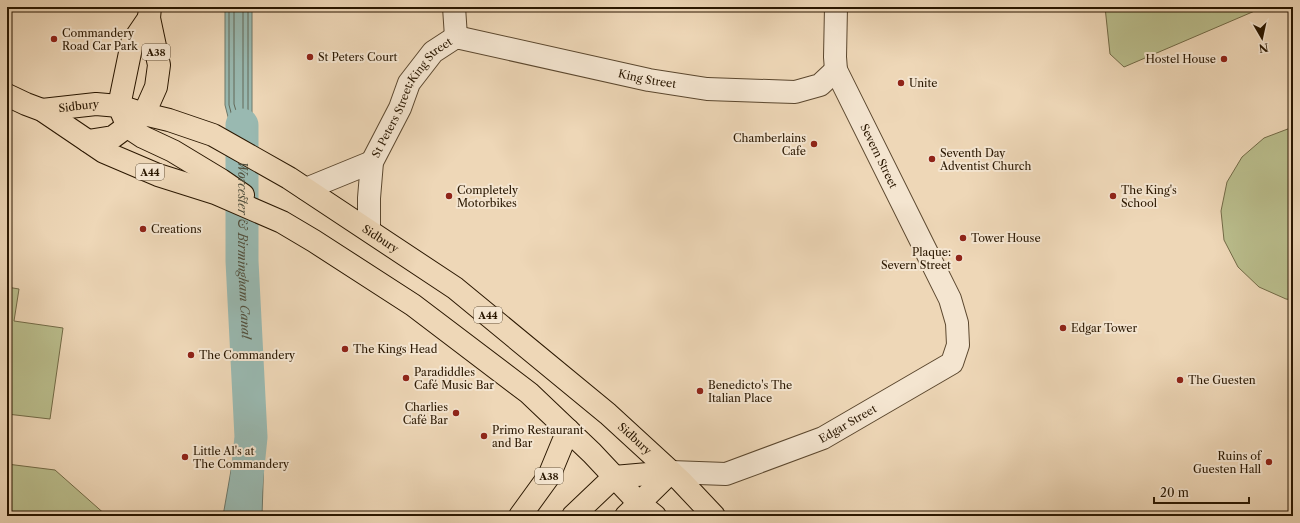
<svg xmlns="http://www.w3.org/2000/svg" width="1300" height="523" font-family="'Libre Caslon Text',serif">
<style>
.green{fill:#babe8d;stroke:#726a46}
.water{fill:#99b9b1;stroke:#6d786a}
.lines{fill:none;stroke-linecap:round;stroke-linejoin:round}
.shore{stroke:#626858;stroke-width:1}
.canal{stroke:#99b9b1;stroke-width:33}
.pedestrian-casing{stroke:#5b472e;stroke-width:24}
.minor-casing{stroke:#5b472e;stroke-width:24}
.primary-casing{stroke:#2a1700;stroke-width:24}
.pedestrian{stroke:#f4e5d0;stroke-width:22}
.minor{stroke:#f4e5d0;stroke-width:22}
.primary{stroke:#eed7b7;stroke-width:22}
.poi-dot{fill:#8f2418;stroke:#f4e5d0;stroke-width:1.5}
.labels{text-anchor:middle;stroke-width:4;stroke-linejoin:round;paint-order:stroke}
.shield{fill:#f4e5d0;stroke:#67553e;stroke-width:1}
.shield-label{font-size:10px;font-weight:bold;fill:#2a1700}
.poi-label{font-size:11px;fill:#2a1700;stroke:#f4e5d0;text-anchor:start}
.street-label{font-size:11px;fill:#2a1700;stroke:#f4e5d0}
.water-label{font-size:12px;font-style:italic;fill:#51503e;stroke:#f4e5d0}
</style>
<rect width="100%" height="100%" fill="#eed7b7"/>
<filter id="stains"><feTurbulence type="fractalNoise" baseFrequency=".005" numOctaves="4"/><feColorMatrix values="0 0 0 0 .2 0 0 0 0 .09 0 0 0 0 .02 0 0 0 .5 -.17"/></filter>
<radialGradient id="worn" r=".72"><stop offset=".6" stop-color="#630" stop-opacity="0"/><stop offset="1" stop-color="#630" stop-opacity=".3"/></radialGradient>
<path class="green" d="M1105,7h159l-140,60 -14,-13z
M1293,127v173l-7,-1 -27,-12 -21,-20 -14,-27 -3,-29 6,-29 15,-25 22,-19z
M7,287l12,2 -5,32 49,7 -13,91 -43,-5z
M7,464l48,6 52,46h-100z"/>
<path class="water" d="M225,7h27v114l-10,51 -17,-67z
M240,419l25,6 -3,91h-39z"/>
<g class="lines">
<path class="shore" d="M229,7v98l8,30
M234,7v97l5,17 2,2 2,-3v-113
M244,139l4,-19v-113
M227,516l16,-90 2,-2 14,4 2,1 -3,87
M232,516l15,-84 2,-2 6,2 1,1 -3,83
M238,516l6,-34 2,-2 2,2 -1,34"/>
<path class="canal" id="s1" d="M242,125v136l9,176 -8,79"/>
<g class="pedestrian-casing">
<path id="pedestrian" d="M454,7l2,30"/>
</g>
<g class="minor-casing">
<g id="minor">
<path d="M306,189l66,-27"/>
<path id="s2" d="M369,230v-32l3,-36 28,-54 9,-25 24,-31 23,-15 193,43 58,9 88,3 25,-7 16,-15"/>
<path id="s3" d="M671,472l55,2 97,-36 129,-75 6,-18 -1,-22 -7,-24 -114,-229 -1,-13 1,-50"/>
</g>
</g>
<g class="primary-casing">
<g id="primary">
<path d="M7,95l19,9 16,6 62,42 54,23 57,18 67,29 32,19 99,64 116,88 63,60 47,50 16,13"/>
<path d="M119,106l9,21 15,10 30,14 48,29 22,15"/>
<path d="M119,106l13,-63 17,-25"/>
<path id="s4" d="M42,110l54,-6 23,2 25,8 25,6 44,15 76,43 166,110 153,126 73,67 33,35"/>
<path d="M88,141l25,-4 31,-23 12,-27 3,-22 -10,-47 1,-11"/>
<path d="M614,477l57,-5"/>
<path d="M520,516l29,-40 19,-46"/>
<path d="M573,516l41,-39"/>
<path d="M626,516l45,-44"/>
</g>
</g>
<use href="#pedestrian" class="pedestrian"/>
<use href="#minor" class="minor"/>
<use href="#primary" class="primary"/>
</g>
<g class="poi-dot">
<circle cx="54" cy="39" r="4"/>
<circle cx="310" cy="57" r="4"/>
<circle cx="1224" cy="59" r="4"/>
<circle cx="901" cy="83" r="4"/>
<circle cx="814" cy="144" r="4"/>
<circle cx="932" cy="159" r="4"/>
<circle cx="449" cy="196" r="4"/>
<circle cx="1113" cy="196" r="4"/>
<circle cx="143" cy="229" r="4"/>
<circle cx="963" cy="238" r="4"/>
<circle cx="959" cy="258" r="4"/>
<circle cx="1063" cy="328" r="4"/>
<circle cx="345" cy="349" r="4"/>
<circle cx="191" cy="355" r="4"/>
<circle cx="406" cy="378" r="4"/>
<circle cx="1180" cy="380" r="4"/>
<circle cx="700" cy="391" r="4"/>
<circle cx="456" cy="413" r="4"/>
<circle cx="484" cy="436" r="4"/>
<circle cx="185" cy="457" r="4"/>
<circle cx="1269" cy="462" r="4"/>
</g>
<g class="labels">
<g class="shield">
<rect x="142" y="44" width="28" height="16" rx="3"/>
<rect x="136" y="164" width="28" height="16" rx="3"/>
<rect x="474" y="307" width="28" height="16" rx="3"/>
<rect x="535" y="468" width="28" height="16" rx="3"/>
</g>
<g class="shield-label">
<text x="156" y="56">A38</text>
<text x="150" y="176">A44</text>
<text x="488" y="319">A44</text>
<text x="549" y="480">A38</text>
</g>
<g class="poi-label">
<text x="62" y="37">Commandery<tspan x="62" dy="13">Road Car Park</tspan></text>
<text x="318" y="61">St Peters Court</text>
<text x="1216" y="63" text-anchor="end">Hostel House</text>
<text x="909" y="87">Unite</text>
<text x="806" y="142" text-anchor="end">Chamberlains<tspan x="806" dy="13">Cafe</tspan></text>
<text x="940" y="157">Seventh Day<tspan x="940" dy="13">Adventist Church</tspan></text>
<text x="457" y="194">Completely<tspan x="457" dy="13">Motorbikes</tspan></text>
<text x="1121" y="194">The King's<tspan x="1121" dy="13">School</tspan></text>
<text x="151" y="233">Creations</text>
<text x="971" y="242">Tower House</text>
<text x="951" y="256" text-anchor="end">Plaque:<tspan x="951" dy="13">Severn Street</tspan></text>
<text x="1071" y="332">Edgar Tower</text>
<text x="353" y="353">The Kings Head</text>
<text x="199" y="359">The Commandery</text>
<text x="414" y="376">Paradiddles<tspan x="414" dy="13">Café Music Bar</tspan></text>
<text x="1188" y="384">The Guesten</text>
<text x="708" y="389">Benedicto's The<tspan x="708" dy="13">Italian Place</tspan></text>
<text x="448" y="411" text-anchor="end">Charlies<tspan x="448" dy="13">Café Bar</tspan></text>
<text x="492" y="434">Primo Restaurant<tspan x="492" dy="13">and Bar</tspan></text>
<text x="193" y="455">Little Al's at<tspan x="193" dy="13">The Commandery</tspan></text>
<text x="1261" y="460" text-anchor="end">Ruins of<tspan x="1261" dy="13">Guesten Hall</tspan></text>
</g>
<g class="street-label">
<text dy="4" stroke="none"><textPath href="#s2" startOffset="418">King Street</textPath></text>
<text dy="4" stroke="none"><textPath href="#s2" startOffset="145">St Peters Street;King Street</textPath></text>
<text dy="4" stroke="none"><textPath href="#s4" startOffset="37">Sidbury</textPath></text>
<text transform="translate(879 156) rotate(64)" y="4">Severn Street</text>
<text dy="4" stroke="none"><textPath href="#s4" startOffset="373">Sidbury</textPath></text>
<text dy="4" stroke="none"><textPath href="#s3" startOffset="187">Edgar Street</textPath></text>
<text dy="4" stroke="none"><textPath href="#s4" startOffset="697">Sidbury</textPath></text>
</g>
<g class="water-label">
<text dy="4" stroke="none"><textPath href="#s1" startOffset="125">Worcester &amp; Birmingham Canal</textPath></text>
</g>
</g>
<rect width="1300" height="523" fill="none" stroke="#eed7b7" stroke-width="24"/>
<rect x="8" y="8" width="1284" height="507" fill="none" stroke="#2a1700" stroke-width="2"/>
<rect x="12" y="12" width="1276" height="499" fill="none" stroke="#2a1700"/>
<g transform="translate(1262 38) rotate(171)" stroke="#f4e5d0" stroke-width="3" paint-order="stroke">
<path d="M0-3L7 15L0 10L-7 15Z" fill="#2a1700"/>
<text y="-6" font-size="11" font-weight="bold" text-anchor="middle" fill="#2a1700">N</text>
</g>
<path d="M1154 497v6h95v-6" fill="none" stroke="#2a1700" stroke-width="2"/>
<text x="1160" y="497" font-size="12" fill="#2a1700" stroke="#f4e5d0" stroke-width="3" paint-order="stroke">20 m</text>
<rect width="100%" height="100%" filter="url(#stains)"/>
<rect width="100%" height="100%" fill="url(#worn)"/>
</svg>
